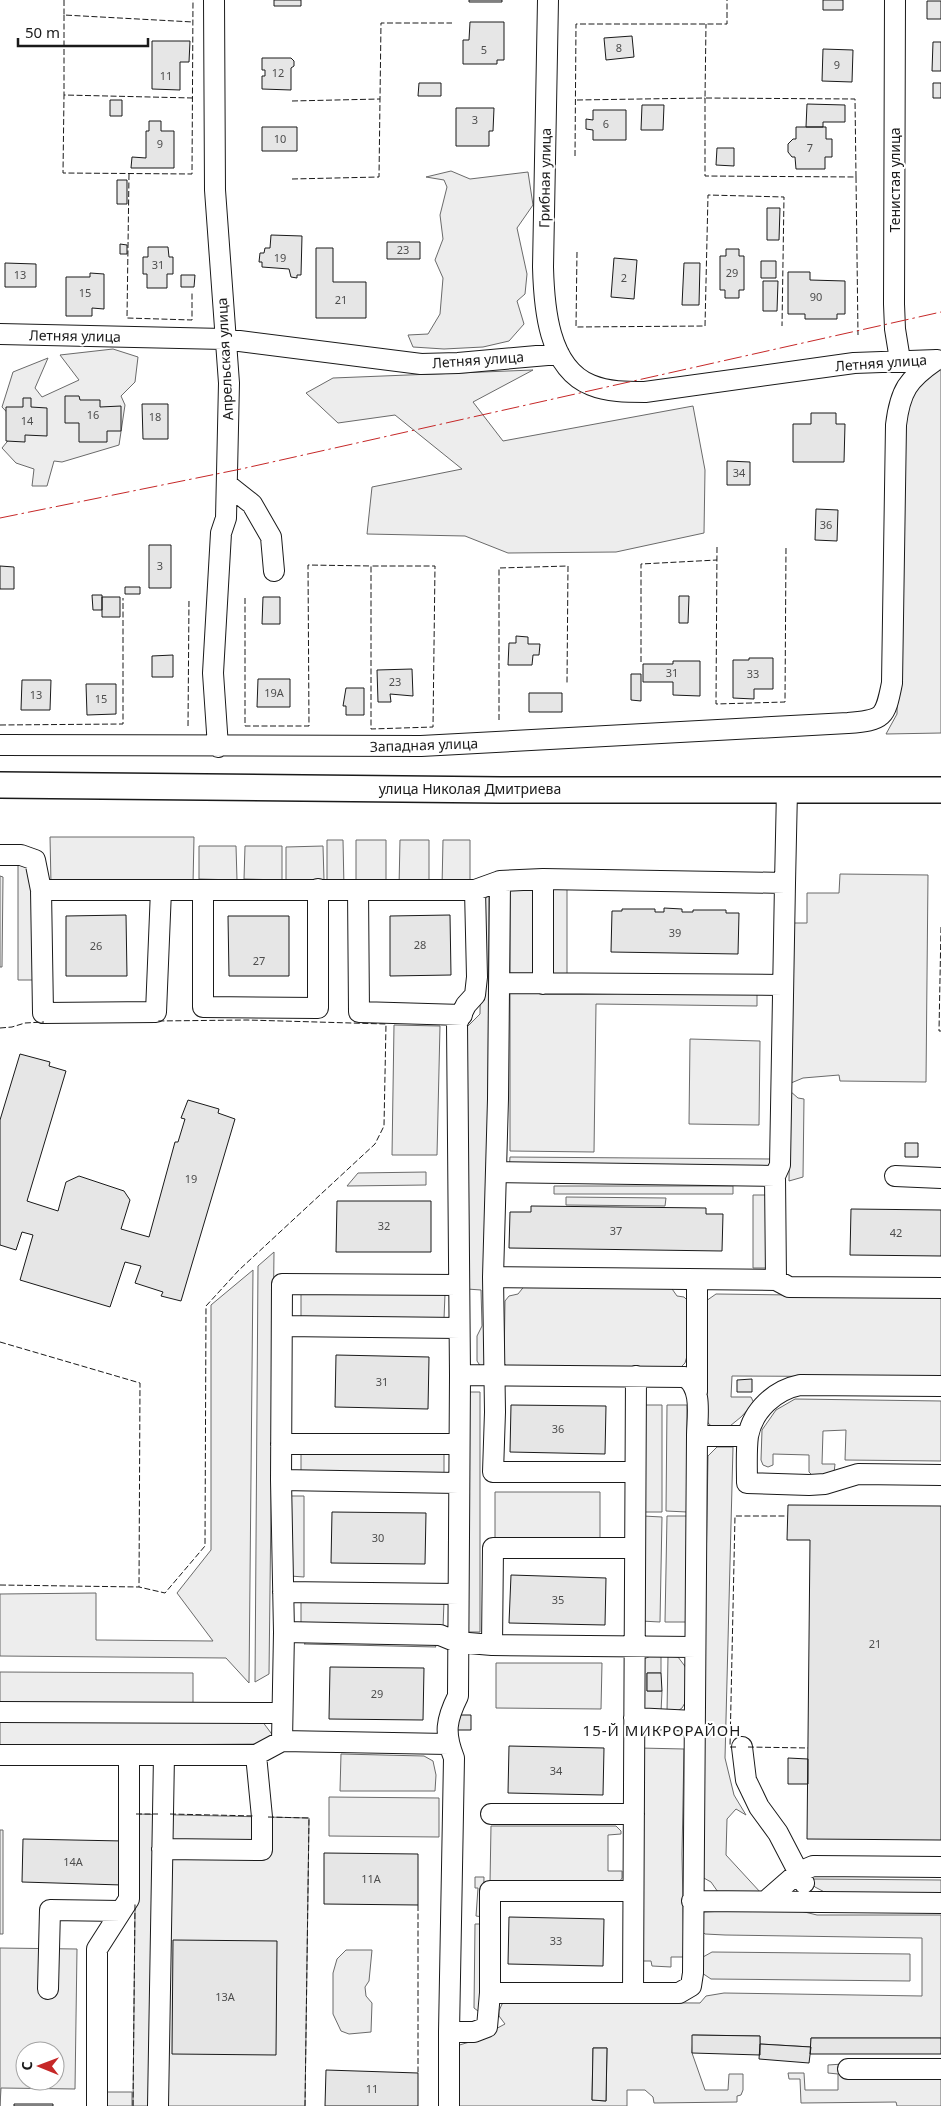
<svg xmlns="http://www.w3.org/2000/svg" width="941" height="2106" font-family="'Noto Sans',sans-serif">
<style>
.built{fill:#ededed;stroke:#6a6a6a;fill-rule:evenodd}
.building{fill:#e6e6e6;stroke:#1a1a1a}
.lines{fill:none;stroke-linecap:round;stroke-linejoin:round}
.minor-casing{stroke:#1a1a1a;stroke-width:22}
.major-casing{stroke:#1a1a1a;stroke-width:28}
.minor{stroke:#fff;stroke-width:20}
.major{stroke:#fff;stroke-width:25}
.fence{stroke:#1a1a1a;stroke-width:1;stroke-dasharray:6 2.5;stroke-linecap:butt}
.power{stroke:#c62828;stroke-width:1;stroke-dasharray:18 4 2.5 4;stroke-linecap:butt}
.labels{text-anchor:middle;stroke-width:4;stroke-linejoin:round;paint-order:stroke}
.number-label{font-size:11px;fill:#4d4d4d}
.street-label{font-size:14px;fill:#1a1a1a;stroke:#fff}
.neighbourhood-label{font-size:15px;letter-spacing:1px;fill:#1a1a1a;stroke:#fff}
</style>
<rect width="100%" height="100%" fill="#fff"/>
<path class="built" d="M451,171l19,8 58,-7 5,33 -16,23 10,46 -2,20 -8,7 7,23 -15,17 -26,6 -39,2 -31,-2 -5,-12 20,-1 12,-20 3,-36 -8,-18 8,-21 -3,-24 7,-28 -3,-7 -18,-3z
M113,349l25,8 -3,25 -14,14 4,9 -6,40 -57,17 -8,-1 -7,25h-15l2,-17 -18,-6 -14,-15 18,-22 -18,-19 11,-35 35,-14 -13,30 7,9 37,-17 -19,-25z
M941,368v365l-55,1 11,-20 3,-217 6,-94 11,-22z
M533,370l-60,32 30,39 190,-35 12,64 -1,63 -88,19 -108,1 -43,-17 -98,-2 5,-47 90,-18 -67,-54 -57,8 -32,-30 27,-15z
M50,837h144l-1,47h-142z
M327,840h16l1,48h-17z
M356,840h30v47l-30,1z
M400,840h29v47h-30z
M443,840h27v47h-28z
M199,846h37l1,34 -38,-1z
M245,846h37v34l-38,-1z
M323,846l1,34h-38v-33z
M18,865h16v115h-16z
M840,874l88,1 -2,207 -86,-1 -1,-6 -36,3 -12,5 2,-160h14v-30h32z
M0,876l3,1 -1,90h-2z
M510,886h25v92h-25z
M551,887h16v91l-17,-1z
M489,896l-2,473 -6,-2 -4,-6v-25l5,-10 -1,-36 -14,-1v-262l13,-13 1,-113z
M510,990l247,2v14l-161,-2 -2,148 -84,-1z
M394,1025l46,1 -3,129h-45z
M690,1039l70,2 -1,84 -70,-1z
M790,1091l8,7 6,1 -1,78 -14,4z
M510,1157l263,2 -1,17 -263,-4z
M426,1172v13l-79,1 11,-13z
M554,1186h179v8h-179z
M753,1195h22v73h-22z
M566,1197l100,1 -1,8 -99,-1z
M274,1252l-5,422 -14,8 3,-416z
M253,1270l-4,413 -23,-25 -226,-2v-62l96,-1v47l117,1 -36,-48 34,-43v-245z
M526,1284l144,2 7,10 7,1 5,5 -2,54 -2,7 -4,4h-173l-4,-4 1,-62 4,-5 9,-2z
M301,1292l144,2 -1,25 -143,-2z
M716,1294l225,3v80l-209,-1 -1,21h20l3,6 -13,14 -11,9 -12,6 -10,-9 -3,-10 1,-112z
M468,1392h12v240h-12z
M795,1399l146,2v60l-96,-1 1,-30 -23,1 -1,33h13l-1,9 -21,3 -4,-4v-17l-36,-1v11l-5,2 -5,-2 -2,-5 1,-30 14,-20z
M645,1405h17v107h-20z
M667,1405h20v107l-21,-1z
M717,1447h16l-8,311 9,37 12,20 -10,-6 -9,10 -1,36 35,38 -43,-1 -7,-10 -9,-5v-297l4,-6 2,-118z
M301,1449l143,1v25l-143,-1z
M495,1492h105v46h-105z
M291,1496h13v81l-14,-1z
M643,1516l19,1 -2,105 -19,-1z
M667,1516h20l-1,106h-21z
M301,1600l143,1 -1,27 -142,-1z
M312,1638l119,2 5,7 -132,-3z
M661,1655v18h-14v18h15l-1,21 -17,-2 -4,-45 4,-6 7,-3z
M668,1656l10,1 9,12 -1,32 -4,7 -6,4h-9z
M496,1663h106l-1,46 -105,-1z
M0,1672l193,1v30l-193,-1z
M262,1721l12,16 -8,7 -266,2v-24z
M640,1748l44,1 -2,105 2,103h-13v10l-19,-1 -1,-5h-12z
M341,1754l83,2 9,5 3,14 -1,16h-95z
M329,1797l110,1v39l-110,-1z
M136,1814l173,4 -4,288h-172z
M491,1826h125l5,5v3l-13,1v36h14v7l-2,3 -130,2z
M0,1830h3v104h-3z
M475,1877h9l-1,40 -7,-1 2,-28h-3z
M814,1879l127,1v16h-109l-17,-9 -3,-3z
M788,1908l29,7h124v123h-130v9l-51,-3v-8l-67,-1 -1,18 13,37h23l1,-16h14v16l-2,5 -4,1v6l-83,1 -1,-6 -8,-7h-18v16h-172l1,-60 17,-5 32,-17 -6,-8v-5l3,-7 3,-2 195,1 6,-7 18,-3 198,3v-58l-197,-3 -20,-1 -5,-5 1,-13 3,-4zM593,2048h14l-1,53 -14,-1z
M475,1924h8l-1,90 -8,-6z
M0,1948l77,1 -2,140 -74,-1 -1,18zM25,2051h30v30h-30z
M346,1950h26l-3,31 -4,6 1,9 6,7 -1,29 -22,2 -8,-3 -8,-17v-41l4,-14z
M712,1952l198,2v27l-199,-2 -9,-6 1,-16z
M843,2064l98,11v31h-44l-1,-4 -95,1 -1,-24h-11l-1,-6h16l1,17h33v-16l-10,-1v-8z
M105,2092h27v14h-27z"/>
<path class="building" d="M274,0h27v6h-27z
M469,0h33v2h-33z
M823,0h20v10h-20z
M927,1h14v18h-14z
M470,22h34v38h-7v4h-34v-24h6z
M632,36l2,21 -28,3 -2,-22z
M152,41h38l-1,21h-9v28l-28,-1z
M933,42h8v29h-9z
M823,49l30,1 -1,32 -30,-1z
M262,58h29l3,3v5l-3,2v22l-29,-1v-13h3v-6h-3z
M419,83h22v13h-23z
M933,83h8v15h-8z
M110,100h12v16h-12z
M807,104l38,1v17h-22v5h-17z
M642,105h22l-1,25h-22z
M456,108h38l-1,23h-4v15h-33z
M593,110h33v30h-33v-10l-7,-1v-10l7,1z
M149,121h12v10h13v37h-43l1,-11 14,1v-27h3z
M262,127h35v24h-35z
M796,127h30v12h6v18h-7v12h-29l-1,-12h-3l-4,-5v-8l5,-5h3z
M717,148h17v18l-18,-1z
M117,180h10v24h-10z
M767,208h13l-1,32h-12z
M271,235l31,1 -1,39h-4v3l-6,-1 -2,-8 -27,-2v-5h-3l1,-9h4l1,-5h5z
M387,242h33v17h-33z
M120,244l7,1v9h-7z
M148,247h20l1,10h4v17h-6v14h-20v-14h-4v-17h5z
M316,248h17v34h33v36h-50z
M726,249h13v7h5v34h-5v8h-14v-8h-5v-34h6z
M614,258l23,2 -3,39 -23,-2z
M761,261h15v17h-15z
M5,263l31,1v23h-31z
M684,263h16l-1,42h-17z
M788,272h22v8l35,1v33h-8v5h-32v-5h-17z
M90,273l14,1v35l-12,-1v8h-26v-39h24z
M181,275h14l-1,12h-13z
M763,281h15l-1,30h-14z
M65,396h14l1,4h20v7l21,-1v25h-14v11h-28v-19h-14z
M23,398h8v9l16,1v28l-22,-1v7l-19,-1v-34h17z
M142,404h26v35h-25z
M811,413h25v11h9l-1,38h-51v-38h18z
M727,461l23,1v23h-23z
M816,509l22,1 -1,31 -22,-1z
M149,545h22v43h-22z
M0,566l14,1v22h-14z
M125,587h15v7h-15z
M92,595h10v15h-9z
M679,596h10l-1,27h-9z
M102,597h18v20h-18z
M263,597h17v27h-18z
M516,636l12,1v7h12l-1,11h-6l-1,10h-24l1,-22h7z
M173,655v22h-21v-21z
M749,658h24v31h-19v10l-21,-1v-38h16z
M673,661h27v35l-27,-1v-13h-30v-18h30z
M412,669l1,27 -23,-2 1,8h-13l-1,-32z
M631,674h10v27l-10,-1z
M258,679h32v28h-33z
M22,680h29l-1,30h-29z
M86,684h30v30l-29,1z
M346,688h18v27h-18v-9h-3z
M529,693h33v19h-33z
M664,908l18,1v3h11v-2h33v3h13l-1,41 -127,-2 1,-41h10v-2h33v3h9z
M126,915l1,61h-61v-60z
M450,915l1,60 -61,1v-60z
M228,916h61v60h-60z
M20,1054l30,8 -1,4 17,5 -39,130 31,10 8,-29 13,-6 45,15 6,9 -9,29 28,8 26,-95h3l7,-23 -4,-1 7,-18 31,9 -1,4 17,6 -54,182 -20,-5 2,-4 -28,-9 6,-17 -16,-4 -15,45 -90,-27 13,-45 -11,-3 -6,18 -16,-5v-125z
M905,1143h13v14h-13z
M337,1201h94v51h-95z
M531,1206l175,2v6h17l-1,37 -213,-3 1,-36h21z
M851,1209l90,1v46l-91,-1z
M336,1355l93,2 -1,52 -93,-2z
M752,1379v13h-15v-12z
M511,1405l95,1 -1,48 -95,-2z
M788,1505l153,1v334l-134,-1 3,-299h-23z
M332,1512l94,1 -1,51 -94,-1z
M511,1575l95,3 -1,47 -96,-2z
M330,1667l94,1 -1,52 -94,-1z
M647,1673h14l1,18h-15z
M457,1715h14v15h-14z
M509,1746l95,2 -1,47 -95,-2z
M788,1758l20,1v25h-20z
M23,1839l100,2 -1,44 -100,-3z
M324,1853l94,1v51l-94,-1z
M509,1917l95,2 -1,47 -95,-2z
M173,1940l104,1 -1,114 -104,-1z
M692,2035l68,1v19l-68,-2z
M811,2038h130v16h-131z
M760,2044l51,3 -2,16 -50,-4z
M593,2048h14l-1,53 -14,-1z
M326,2070l92,3v33h-93z
M14,2104h39v2h-39z"/>
<g class="lines">
<g class="minor-casing">
<path id="minor" d="M214,0l1,190 14,193 -3,135 -5,15 -8,140 5,74
M548,0l-5,267c1,39 5,101 48,118 17,7 36,7 54,7l209,-29 83,-3
M895,0l-1,304 1,25 5,31
M0,334l224,5 197,25 37,-1 101,-9
M228,485l24,19 19,33 3,34
M0,745l421,1 427,-23c36,-3 37,-5 44,-40l4,-258c4,-34 12,-46 40,-65
M0,855h21l14,5 6,30 2,123 113,-1 5,-122
M543,879v105
M500,881l-2,218 -5,178 2,135 -2,60h142
M785,883l2,-93
M41,890h434l25,-9 43,-2 242,4 -5,282 -5,11
M203,890v117l115,1v-119
M358,890l1,122 103,3
M499,983l284,2
M895,1176l46,2
M493,1277l283,3 -1,-104 -279,-4
M776,1280l13,7 152,1
M282,1326l177,2
M460,1375l-3,-352 9,-18 9,-10 2,-18 -2,-87
M941,1386l-141,-1c-25,5 -47,25 -52,51 -2,15 -1,32 -1,47l62,2 16,-1 33,-10 83,1
M697,1392v-112
M697,1436h51
M281,1444h178
M281,1480l177,3
M283,1592l175,2
M284,1632l156,3 17,7 35,3 203,2
M492,1645l1,-97h142
M0,1712l282,1
M634,1718l60,3
M282,1741l2,-109 -3,-152 1,-196 177,1
M742,1747l4,33 13,27 19,26 26,50
M0,1755h256l26,-14 166,3
M491,1814h143
M162,1849l100,1v-33l-6,-62
M767,1900l32,-28 14,-6 128,1
M692,1901l249,2
M48,1989l2,-79 71,1
M633,1993l3,-617
M449,2032l5,-274c-10,-25 -8,-38 4,-62l2,-321 225,2c18,11 12,40 12,59l-4,537 -2,13 -12,7h-189
M848,2069h93
M97,2106v-157l32,-50v-144
M158,2106l6,-351
M449,2106v-74h25l13,-5 3,-34v-102h143"/>
</g>
<g class="major-casing">
<path id="major" d="M0,785l501,5h440"/>
</g>
<use href="#minor" class="minor"/>
<use href="#major" class="major"/>
<path class="fence" d="M64,0v15l129,7
M64,15v80
M193,98l-129,-3 -1,78 129,1 1,-174
M577,100l128,-2v78l151,1 -1,-78 -150,-1 1,-74
M292,101l88,-2 1,-76h71
M575,156l1,-132h151v-24
M129,174l-2,144 65,2v-29
M856,177l2,158
M292,179l87,-2 1,-78
M577,252l-1,75 129,-1 3,-131 76,2 -2,129
M717,547l-1,157 69,-2 1,-154
M245,598v128h64l-1,-161 63,1v163l62,-2 2,-161h-64
M641,662v-98l76,-4
M499,720v-152l69,-2 -1,117
M0,725l123,-1v-126
M188,726l1,-127
M941,927l-2,104h2
M0,1028l12,-1 13,-4 19,-1
M0,1342l140,41 -1,204
M0,1585l139,2 26,6 40,-47 1,-240 33,-36 136,-126 9,-18 2,-102 -139,-4 -90,1
M736,1747h-6l5,-231h52
M748,1747l60,1
M136,1814h22
M170,1814l85,2
M268,1817l41,1 -4,288
M418,1905v168
M133,2106l2,-202"/>
<path class="power" d="M0,518l241,-49 700,-157"/>
</g>
<g class="labels">
<g class="number-label">
<text x="619" y="52">8</text>
<text x="484" y="54">5</text>
<text x="837" y="69">9</text>
<text x="278" y="77">12</text>
<text x="166" y="80">11</text>
<text x="475" y="124">3</text>
<text x="606" y="128">6</text>
<text x="280" y="143">10</text>
<text x="160" y="148">9</text>
<text x="810" y="152">7</text>
<text x="403" y="254">23</text>
<text x="280" y="262">19</text>
<text x="158" y="269">31</text>
<text x="732" y="277">29</text>
<text x="20" y="279">13</text>
<text x="624" y="282">2</text>
<text x="85" y="297">15</text>
<text x="816" y="301">90</text>
<text x="341" y="304">21</text>
<text x="93" y="419">16</text>
<text x="155" y="421">18</text>
<text x="27" y="425">14</text>
<text x="739" y="477">34</text>
<text x="826" y="529">36</text>
<text x="160" y="570">3</text>
<text x="672" y="677">31</text>
<text x="753" y="678">33</text>
<text x="395" y="686">23</text>
<text x="274" y="697">19А</text>
<text x="36" y="699">13</text>
<text x="101" y="703">15</text>
<text x="675" y="937">39</text>
<text x="420" y="949">28</text>
<text x="96" y="950">26</text>
<text x="259" y="965">27</text>
<text x="191" y="1183">19</text>
<text x="384" y="1230">32</text>
<text x="616" y="1235">37</text>
<text x="896" y="1237">42</text>
<text x="382" y="1386">31</text>
<text x="558" y="1433">36</text>
<text x="378" y="1542">30</text>
<text x="558" y="1604">35</text>
<text x="875" y="1648">21</text>
<text x="377" y="1698">29</text>
<text x="556" y="1775">34</text>
<text x="73" y="1866">14А</text>
<text x="371" y="1883">11А</text>
<text x="556" y="1945">33</text>
<text x="225" y="2001">13А</text>
<text x="372" y="2093">11</text>
</g>
<g class="street-label">
<text transform="translate(545 178) rotate(-89)" y="5">Грибная улица</text>
<text transform="translate(895 180) rotate(-90)" y="5">Тенистая улица</text>
<text transform="translate(75 336) rotate(1)" y="5">Летняя улица</text>
<text transform="translate(225 359) rotate(-93)" y="5">Апрельская улица</text>
<text transform="translate(478 360) rotate(-4)" y="5">Летняя улица</text>
<text transform="translate(881 363) rotate(-4)" y="5">Летняя улица</text>
<text transform="translate(424 745) rotate(-2)" y="5">Западная улица</text>
<text x="470" y="794">улица Николая Дмитриева</text>
</g>
<g class="neighbourhood-label">
<text x="662" y="1736">15-Й МИКРОРАЙОН</text>
</g>
</g>
<g transform="translate(40 2066) rotate(271)"><circle r="24" fill="#ffffff" stroke="#a3a3a3"/>
<path d="M0-4L9 19L0 12L-9 19Z" fill="#c62828"/>
<text y="-8" font-size="14" font-weight="bold" text-anchor="middle" fill="#1a1a1a">С</text>
</g>
<path d="M18 38v8h130v-8" fill="none" stroke="#1a1a1a" stroke-width="2.5"/>
<text x="25" y="38" font-size="15" fill="#1a1a1a" stroke="#ffffff" stroke-width="4" paint-order="stroke">50 m</text>
</svg>
